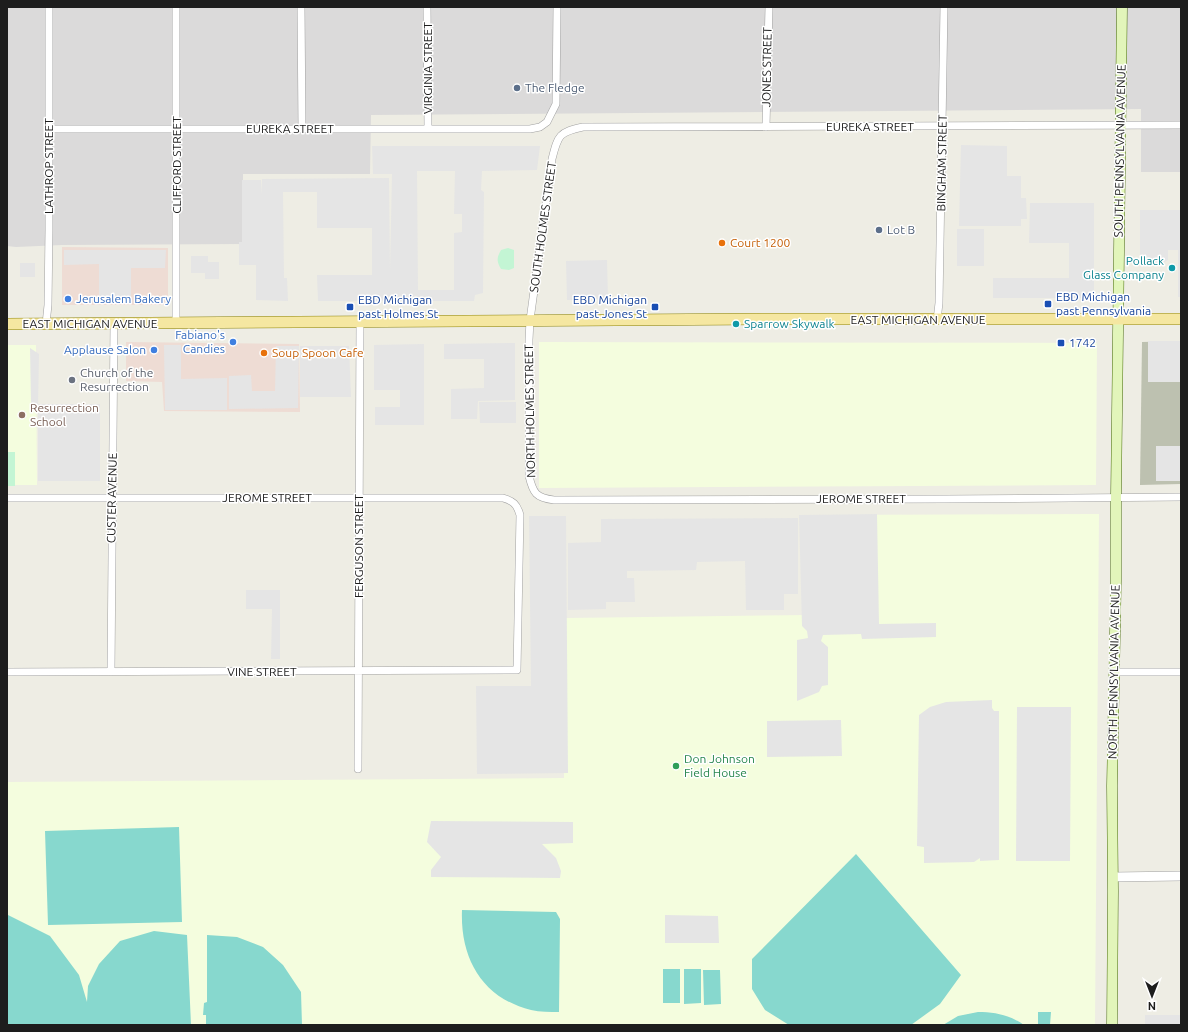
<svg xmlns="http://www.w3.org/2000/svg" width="1188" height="1032" font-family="Ubuntu,sans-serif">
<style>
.residential{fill:#dbdada}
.commercial{fill:#eedcd4}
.education{fill:#f4fdde}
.construction{fill:#bdc1b0}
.park{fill:#c3f5d4}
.pitch{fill:#87d8ce}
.parking{fill:#e5e5e5;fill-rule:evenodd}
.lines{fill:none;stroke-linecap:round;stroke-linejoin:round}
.minor-casing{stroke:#a1a1a1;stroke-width:8}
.tertiary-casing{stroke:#a1a1a1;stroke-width:10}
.secondary-casing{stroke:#486c0c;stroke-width:11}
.primary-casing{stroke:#8c830a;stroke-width:12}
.minor{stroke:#fff;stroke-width:7}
.tertiary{stroke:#fff;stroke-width:9}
.secondary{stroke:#e2f5ba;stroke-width:10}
.primary{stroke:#f5e7a1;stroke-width:11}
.service-dot{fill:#5c6f8a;stroke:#fff;stroke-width:1.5}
.food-dot{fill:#e8710a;stroke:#fff;stroke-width:1.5}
.culture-dot{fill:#0f9aa8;stroke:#fff;stroke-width:1.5}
.shop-dot{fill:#3f7fe0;stroke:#fff;stroke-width:1.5}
.transit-dot{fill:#1a4fb4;stroke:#fff;stroke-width:1.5}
.worship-dot{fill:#6b7280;stroke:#fff;stroke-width:1.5}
.education-dot{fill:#8d6e63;stroke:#fff;stroke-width:1.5}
.leisure-dot{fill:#2e9e5b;stroke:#fff;stroke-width:1.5}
.labels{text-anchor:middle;stroke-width:3;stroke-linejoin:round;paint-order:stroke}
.street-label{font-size:12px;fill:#1d1d1d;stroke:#fff}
.service-label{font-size:12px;fill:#4e5e75;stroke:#fff;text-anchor:start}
.food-label{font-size:12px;fill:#c56008;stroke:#fff;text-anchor:start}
.culture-label{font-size:12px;fill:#0d838f;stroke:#fff;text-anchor:end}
.transit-label{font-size:12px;fill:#164399;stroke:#fff;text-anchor:start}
.shop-label{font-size:12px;fill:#366cbe;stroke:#fff;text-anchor:end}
.worship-label{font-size:12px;fill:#5b616d;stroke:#fff;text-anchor:start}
.education-label{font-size:12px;fill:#785e54;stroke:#fff;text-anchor:start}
.leisure-label{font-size:12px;fill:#27864d;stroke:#fff;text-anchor:start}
</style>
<rect width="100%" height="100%" fill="#eeede4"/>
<path class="residential" d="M7,7h1174v165h-40v-63l-770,6 -1,59h-127v70l-181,1 -46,2 -9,-1z"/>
<path class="commercial" d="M62,247l106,1v57h-106z
M126,342l173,2 1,68 -136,-1 -2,-29 -36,-1z"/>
<path class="education" d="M539,342l558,1 -1,142 -557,3z
M7,345h29l1,140h-30z
M1099,514l-4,511h-1088v-243l557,-4 2,-160 243,-3 3,-100z"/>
<path class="construction" d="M1181,341v143l-41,1 2,-143z"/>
<path class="park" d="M508,248l6,2v18l-5,2 -8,-1c-5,-8 -4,-12 0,-19z
M7,452h8v34h-8z"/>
<path class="pitch" d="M179,827l3,95 -134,3 -3,-94z
M856,854l105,121 -21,29 -29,21h-122l-24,-15 -13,-21v-30z
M462,910l94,2 4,7 -1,93c-9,0 -19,0 -28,-2 -49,-12 -71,-52 -69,-100z
M8,915l42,21 29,39 8,27 1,-16 11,-22 21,-23 34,-10 33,4 4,90h-184v-109z
M207,935l30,2 26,10 20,18 18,27 1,33h-96v-10h-3l1,-12 3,-1z
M663,969h17v34h-17z
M684,969h17v34l-17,1z
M703,970h17l1,34 -17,1z
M978,1012c17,0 32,3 46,13h-81l15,-9z
M1038,1012h13l-1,13h-12z"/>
<path class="parking" d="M961,145l46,1v30h14v22h5l1,21h-6v7h-62z
M372,146h168l-3,24 -55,1 -1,19 3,2 -1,101 -8,2 -1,6h-156l-1,-26h55v-47h-55v-36h-34l1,86h3l1,23 -32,-1v-35h-17v-23h3v-62h19l1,15v-16l127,-1 1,92 2,-96h-19zM417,171h38l-1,43h8v18l-8,1v57h-36z
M1030,203h64v95h-101v-20h76v-35h-40z
M1140,210h41v87h-3v-47h-10v10l-5,3h-23z
M957,229h27v37h-27z
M64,250h102l-1,18h-34v34l-32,1v-39l-35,1z
M191,256h17v6h11v17h-14v-6h-14z
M607,260l1,39 -41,1 -1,-39z
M20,263h15v14h-15z
M1148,341h33v41h-33z
M515,343v57l-37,1 -1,18h-26v-30l33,-1v-29h-40v-15z
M424,344v81h-49v-18h25v-17h-26v-45z
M164,345h17v34l46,-1v32h-62z
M276,346h23l-1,62 -69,1v-33l22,-1 1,16h23z
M300,346h49l2,51h-51z
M30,348l9,6 -1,53 -7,-4z
M479,402h37v21h-36z
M38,404h62v77h-62z
M1156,446h25v35h-25z
M877,514l2,110 57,-1v14l-74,2 -1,-5 -38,1 -2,6 7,6v38l-6,1 -3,6 -22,9v-61l11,-2 -1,-7 -5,-5 -3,-111z
M529,516h37l2,257 -91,1 -1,-88h55z
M798,518v76h-14v16h-38l-1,-49 -48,1 -1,8 -69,1v7h7l1,24h-29v7l-38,1v-67l33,-1v-23z
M246,590h34v69h-9l1,-50h-26z
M992,700v8l2,3h5v149l-19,1v-3l-6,4 -50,1v-16l-7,-1 2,-131 11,-8 16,-5z
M1017,707h54l-1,154h-54z
M841,720l1,36 -75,1v-36z
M431,821l142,1v21l-31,1 14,14 5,13 -1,7 -129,-1v-7l10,-13 -14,-15z
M665,915l53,1 1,27h-54z
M1145,1015h36v10h-36z"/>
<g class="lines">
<g class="minor-casing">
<path id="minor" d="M301,7l1,122
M427,7l1,122
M1181,125l-598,2c-24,5 -25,8 -31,32l-22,161 -1,20v136c4,17 7,22 25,24l392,-1 235,-2
M766,127l3,-120
M50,129h480l10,-2 7,-5 9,-18 1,-97
M937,320l2,-17 5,-296
M176,323v-316
M46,324l2,-19 1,-75v-223
M7,498h496c10,3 14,6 17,17l-3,155 -510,2
M111,672l3,-349
M1114,672h67
M358,769l2,-447"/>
</g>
<g class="tertiary-casing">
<path id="tertiary" d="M1113,877l68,-1"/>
</g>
<g class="secondary-casing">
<path id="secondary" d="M1112,1025l1,-134 -1,-105 4,-205v-84l6,-490"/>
</g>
<g class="primary-casing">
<path id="primary" d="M7,324l755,-5h419"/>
</g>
<use href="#minor" class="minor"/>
<use href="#tertiary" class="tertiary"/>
<use href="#secondary" class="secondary"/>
<use href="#primary" class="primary"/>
</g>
<g class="service-dot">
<circle cx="517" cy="88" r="4"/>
<circle cx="879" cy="230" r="4"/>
</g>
<g class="food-dot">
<circle cx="722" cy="243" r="4"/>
<circle cx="264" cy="353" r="4"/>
</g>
<g class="culture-dot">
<circle cx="1172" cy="268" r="4"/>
<circle cx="736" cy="324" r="4"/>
</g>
<g class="shop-dot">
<circle cx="68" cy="299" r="4"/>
<circle cx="233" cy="342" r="4"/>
<circle cx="154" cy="350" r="4"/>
</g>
<g class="transit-dot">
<rect x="1044" y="300" width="8" height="8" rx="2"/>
<rect x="346" y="303" width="8" height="8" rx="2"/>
<rect x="651" y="303" width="8" height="8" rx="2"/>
<rect x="1057" y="339" width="8" height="8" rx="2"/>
</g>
<circle class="worship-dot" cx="72" cy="380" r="4"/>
<circle class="education-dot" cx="22" cy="415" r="4"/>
<circle class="leisure-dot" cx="676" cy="766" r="4"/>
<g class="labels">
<g class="street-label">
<text transform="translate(767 67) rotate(-89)" y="4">JONES STREET</text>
<text transform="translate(428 68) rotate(-90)" y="4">VIRGINIA STREET</text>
<text x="870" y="131">EUREKA STREET</text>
<text x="290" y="133">EUREKA STREET</text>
<text transform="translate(1120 151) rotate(-89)" y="4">SOUTH PENNSYLVANIA AVENUE</text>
<text transform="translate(942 163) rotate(-89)" y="4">BINGHAM STREET</text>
<text transform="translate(177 165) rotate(-90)" y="4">CLIFFORD STREET</text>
<text transform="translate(49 166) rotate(-90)" y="4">LATHROP STREET</text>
<text transform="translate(543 227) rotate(-82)" y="4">SOUTH HOLMES STREET</text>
<text x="918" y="324">EAST MICHIGAN AVENUE</text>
<text x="90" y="328">EAST MICHIGAN AVENUE</text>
<text transform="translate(530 411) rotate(-91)" y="4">NORTH HOLMES STREET</text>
<text transform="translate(112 498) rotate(-89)" y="4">CUSTER AVENUE</text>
<text x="267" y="502">JEROME STREET</text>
<text x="861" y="503">JEROME STREET</text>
<text transform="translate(359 546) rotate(-90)" y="4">FERGUSON STREET</text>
<text x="262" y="676">VINE STREET</text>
<text transform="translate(1114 672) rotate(-89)" y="4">NORTH PENNSYLVANIA AVENUE</text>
</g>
<g class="service-label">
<text x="525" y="92">The Fledge</text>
<text x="887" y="234">Lot B</text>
</g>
<g class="food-label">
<text x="730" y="247">Court 1200</text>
<text x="272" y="357">Soup Spoon Cafe</text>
</g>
<g class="culture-label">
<text x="1164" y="265">Pollack<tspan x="1164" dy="14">Glass Company</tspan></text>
<text x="744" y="328" text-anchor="start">Sparrow Skywalk</text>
</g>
<g class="transit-label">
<text x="1056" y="301">EBD Michigan<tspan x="1056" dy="14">past Pennsylvania</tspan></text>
<text x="358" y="304">EBD Michigan<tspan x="358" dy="14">past Holmes St</tspan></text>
<text x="647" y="304" text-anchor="end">EBD Michigan<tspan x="647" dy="14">past Jones St</tspan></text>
<text x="1069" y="347">1742</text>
</g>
<g class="shop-label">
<text x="76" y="303" text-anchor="start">Jerusalem Bakery</text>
<text x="225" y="339">Fabiano's<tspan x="225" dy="14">Candies</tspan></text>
<text x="146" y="354">Applause Salon</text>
</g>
<g class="worship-label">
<text x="80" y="377">Church of the<tspan x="80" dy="14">Resurrection</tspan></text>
</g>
<g class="education-label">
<text x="30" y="412">Resurrection<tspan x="30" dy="14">School</tspan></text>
</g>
<g class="leisure-label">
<text x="684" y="763">Don Johnson<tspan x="684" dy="14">Field House</tspan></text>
</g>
</g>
<rect width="1188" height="1032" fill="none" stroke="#1d1d1d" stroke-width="16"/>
<g transform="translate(1152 996) rotate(180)" stroke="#ffffff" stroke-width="3" paint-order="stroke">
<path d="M0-3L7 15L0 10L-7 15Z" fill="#1d1d1d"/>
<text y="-6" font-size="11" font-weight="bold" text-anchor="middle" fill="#1d1d1d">N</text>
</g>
</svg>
